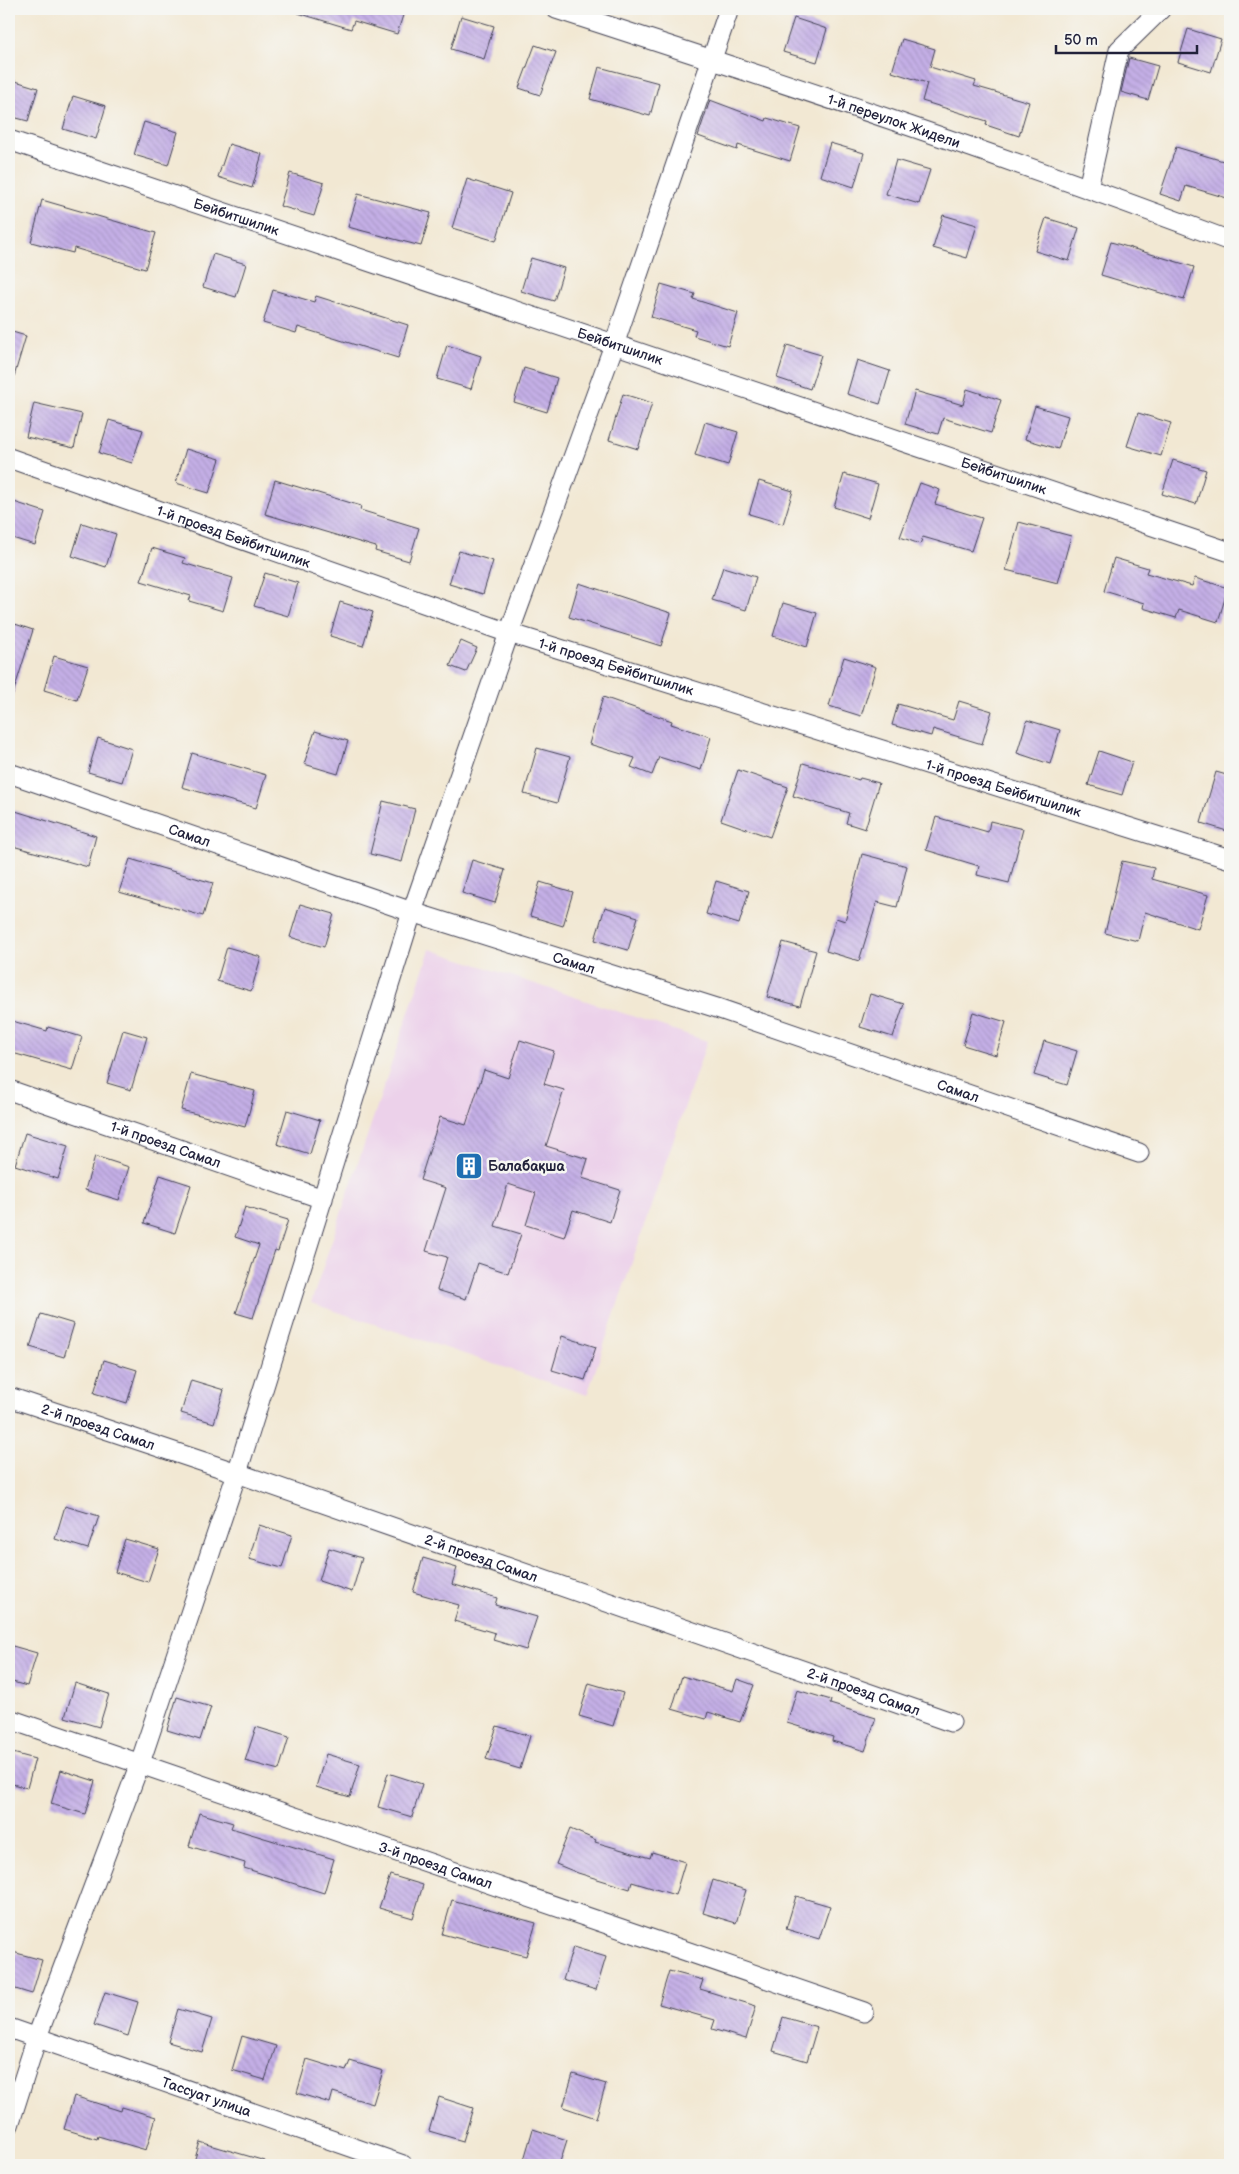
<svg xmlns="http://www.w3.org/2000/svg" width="1239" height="2174" font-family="'Balsamiq Sans',sans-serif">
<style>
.built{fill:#ecd1ea}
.building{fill:url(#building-back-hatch)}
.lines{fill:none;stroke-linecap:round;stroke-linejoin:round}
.street-casing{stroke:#414052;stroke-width:21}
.street{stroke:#fff;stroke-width:19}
.labels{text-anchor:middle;stroke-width:5;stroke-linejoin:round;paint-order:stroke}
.street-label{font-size:14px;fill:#22223b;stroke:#f6f6f2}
.poi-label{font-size:14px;font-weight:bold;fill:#22223b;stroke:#f6f6f2;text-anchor:start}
</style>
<defs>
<pattern id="building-back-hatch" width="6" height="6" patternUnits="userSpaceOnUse" patternTransform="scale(1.25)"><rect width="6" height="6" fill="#c4afe6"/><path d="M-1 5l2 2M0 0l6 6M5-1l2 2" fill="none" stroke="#a896c6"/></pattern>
</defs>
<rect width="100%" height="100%" fill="#f6f6f2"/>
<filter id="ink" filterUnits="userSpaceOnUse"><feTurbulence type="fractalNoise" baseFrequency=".02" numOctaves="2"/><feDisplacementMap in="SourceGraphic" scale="10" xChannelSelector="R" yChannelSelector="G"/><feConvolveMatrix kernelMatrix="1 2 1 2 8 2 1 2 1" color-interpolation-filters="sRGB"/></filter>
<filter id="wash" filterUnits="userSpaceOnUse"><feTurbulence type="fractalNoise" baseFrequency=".0096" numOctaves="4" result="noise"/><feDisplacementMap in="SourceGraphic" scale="20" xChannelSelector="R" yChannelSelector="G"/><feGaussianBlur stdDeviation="1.12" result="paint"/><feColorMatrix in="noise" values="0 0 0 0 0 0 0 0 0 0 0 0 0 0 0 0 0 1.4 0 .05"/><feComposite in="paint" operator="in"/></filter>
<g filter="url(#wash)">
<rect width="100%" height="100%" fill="#f2e8d3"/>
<path class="built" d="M430,949l277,92 -120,354 -276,-92z"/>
<g id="blocks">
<path class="building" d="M298,9h107l-8,25 -43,-13 -3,8 -53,-16z
M461,16l33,10 -10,33 -33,-10z
M794,18l33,11 -10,33 -34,-10z
M1188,29l33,10 -10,33 -33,-10z
M902,39l33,10 -5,18 46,14 -2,5 55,16 -10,34 -33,-11 1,-4 -65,-20 5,-18 -35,-11z
M535,45l21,7 -16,43 -21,-7z
M1129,58l29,8 -10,34 -27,-8z
M599,67l60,16 -9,33 -60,-17z
M9,79l29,9 -10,33 -19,-5z
M73,96l33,10 -10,33 -33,-10z
M710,100l56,21 1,-3 33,10 -10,33 -52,-16 -1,5 -39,-14z
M144,122l34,10 -10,33 -34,-10z
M830,143l34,10 -10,34 -34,-11z
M229,144l33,10 -10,34 -34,-11z
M1176,147l54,16v26l-3,9 -41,-12 -5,15 -21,-7z
M896,160l34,10 -11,34 -33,-10z
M290,173l34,10 -10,33 -34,-10z
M467,179l44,14 -15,48 -44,-13z
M358,194l73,19 -10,33 -73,-19z
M42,200l114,33 -11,36 -71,-21 -1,5 -42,-11z
M943,215l34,10 -10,33 -34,-10z
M1046,218l33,10 -10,33 -34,-10z
M1111,242l83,25 -10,33 -83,-25z
M213,254l33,10 -10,33 -33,-10z
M531,258l33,10 -10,33 -33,-10z
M661,284l34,10 -2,5 45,14 -10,33 -34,-10 2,-6 -45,-13z
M273,290l41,12 2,-6 92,29 -10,33 -100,-31 -2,6 -33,-10z
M9,331l17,5 -13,44h-4z
M447,345l34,11 -10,33 -34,-10z
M787,345l34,10 -11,34 -33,-11z
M857,360l33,11 -10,33 -33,-10z
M524,368l33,10 -10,34 -33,-10z
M967,389l34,11 -10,33 -48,-15 -5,16 -33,-10 10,-33 48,14z
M623,394l29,9 -14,46 -29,-9z
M34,403l48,11 -8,34 -48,-11z
M1035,406l33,10 -10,33 -33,-10z
M1138,413l33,10 -10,33 -34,-10z
M109,420l34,10 -11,33 -33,-10z
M705,422l33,10 -10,33 -33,-10z
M186,449l34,10 -11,34 -33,-10z
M1173,460l33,10 -10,34 -34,-10z
M844,474l34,10 -10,34 -34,-11z
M275,480l86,26 -1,4 59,18 -10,33 -34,-10 1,-4 -111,-33z
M759,481l34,10 -10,33 -34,-10z
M920,483l20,7 -5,14 47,14 -11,33 -48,-14 -3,7 -20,-7z
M11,501l34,11 -10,33 -26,-8v-27z
M1019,522l52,14 -13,47 -52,-13z
M82,523l34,11 -10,33 -34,-11z
M152,548l33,10 -2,5 50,15 -10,33 -34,-10 2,-5 -50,-15z
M459,551l34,10 -10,33 -34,-10z
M1114,558l34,10 -2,5 46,13 3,-8 33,10 -10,34 -39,-12 -3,8 -33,-10 1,-5 -40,-12z
M723,567l33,10 -10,33 -34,-10z
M265,573l33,10 -10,33 -34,-10z
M579,583l92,30 -10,33 -92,-29z
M340,602l33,10 -10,34 -33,-10z
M783,603l34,10 -10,34 -34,-11z
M9,622l24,8 -21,67 -3,-1z
M461,641l16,7 -11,24 -16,-6z
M54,656l34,10 -11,34 -33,-10z
M844,657l32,10 -15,49 -32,-10z
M603,697l69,24 -1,3 40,13 -10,33 -42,-13 -7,18 -21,-8 4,-9 -46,-14z
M959,701l33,10 -10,33 -49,-15 -2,7 -39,-11 6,-21 55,16z
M1027,720l33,10 -10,34 -33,-11z
M315,731l33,10 -10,33 -34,-10z
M98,738l34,11 -10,33 -34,-10z
M537,748l33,9 -13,46 -33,-9z
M1099,751l33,11 -10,33 -34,-10z
M192,753l74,22 -10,33 -74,-21z
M803,763l56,17 1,-2 19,5 -14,46 -19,-6 3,-10 -56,-17z
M738,770l50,17 -18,50 -49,-17z
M1216,772l14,4v56l-29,-9z
M383,801l32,8 -13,53 -32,-8z
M9,809l87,27 -8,31 -79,-22z
M936,817l52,15 2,-11 33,8 -14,54 -32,-8 2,-9 -53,-16z
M862,854l45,12 -10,41 -20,-5 -18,59 -33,-10 10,-33 9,3z
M130,859l83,24 -10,33 -84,-24z
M472,860l33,10 -10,33 -33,-10z
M1122,861l32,7 -2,11 56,16 -10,34 -53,-17 -7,29 -33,-8z
M716,881l33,10 -10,33 -33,-10z
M540,882l33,10 -10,34 -33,-10z
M300,904l34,10 -10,33 -34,-10z
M605,907l33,10 -10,33 -33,-10z
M783,942l33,9 -16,55 -33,-9z
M227,947l34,10 -10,34 -34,-10z
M870,994l34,10 -11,33 -33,-10z
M973,1012l33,10 -10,33 -33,-10z
M9,1020l38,11 1,-4 34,10 -10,33 -63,-18z
M123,1030l24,7 -16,53 -24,-7z
M520,1040l34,11 -10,33 20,6 -18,56 42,13 -6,19 38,12 -10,32 -37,-12 -9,27 -38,-12 10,-32 -28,-9 -13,42 26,8 -13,39 -30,-10 -12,36 -29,-9 10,-33 -21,-6 20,-63 -26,-8 20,-63 26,8 18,-55 24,8z
M1044,1041l33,10 -10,34 -33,-10z
M191,1074l64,17 -10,36 -64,-17z
M287,1110l33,10 -10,34 -33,-10z
M25,1133l43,13 -10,33 -43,-14z
M95,1156l34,11 -10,33 -34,-10z
M160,1175l31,10 -16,48 -31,-10z
M245,1207l43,13 -10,31 -3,-1 -22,68 -17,-5 23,-68 -24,-8z
M41,1314l33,10 -10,33 -34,-10z
M562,1336l34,11 -11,33 -33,-10z
M104,1360l33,10 -10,33 -33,-10z
M191,1380l33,10 -10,33 -33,-10z
M65,1506l34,10 -11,33 -33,-10z
M259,1525l33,10 -10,33 -33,-9z
M125,1539l34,10 -11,33 -33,-10z
M329,1548l33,10 -10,34 -33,-11z
M423,1558l34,10 -5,16 45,14 -2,7 42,12 -11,33 -33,-10 2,-7 -41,-12 5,-16 -46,-13z
M9,1645l28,8 -10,33 -18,-5z
M682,1676l51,15 4,-12 17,6 -14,37 -32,-10 -2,7 -34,-10z
M75,1683l34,11 -10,33 -34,-10z
M589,1683l34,10 -10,33 -34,-10z
M797,1690l34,10 -1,4 46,14 -11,33 -33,-10 1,-4 -46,-14z
M177,1697l34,10 -11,33 -33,-10z
M497,1726l33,10 -10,33 -34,-10z
M256,1727l33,10 -10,33 -34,-9z
M9,1752l26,7 -8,29 -18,-5z
M326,1754l34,10 -10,33 -34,-10z
M61,1770l34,11 -10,33 -34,-10z
M388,1773l34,11 -10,33 -34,-10z
M199,1813l34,10 -2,5 103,31 -10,34 -80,-25 1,-5 -56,-17z
M570,1829l26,11 -1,2 55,16 2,-6 33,10 -10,33 -43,-13 -2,7 -52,-16 -22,-9z
M390,1875l33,10 -10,33 -34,-10z
M713,1880l33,10 -10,33 -33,-10z
M796,1896l34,10 -11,33 -33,-10z
M452,1900l84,23 -10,33 -84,-22z
M573,1947l33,10 -10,33 -33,-10z
M9,1951l33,9 -10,34 -23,-7z
M669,1971l34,9 -3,9 56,17 -10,33 -34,-10 3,-9 -56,-16z
M105,1992l33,10 -10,34 -34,-11z
M178,2009l34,10 -10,33 -34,-10z
M783,2017l34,10 -10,34 -34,-10z
M242,2036l34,10 -11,34 -33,-10z
M307,2059l39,12 4,-10 33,10 -10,33 -40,-12 -3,11 -33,-10z
M573,2074l33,10 -10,34 -33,-11z
M74,2096l47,15 1,-4 34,10 -10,33 -48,-14 -1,3 -33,-10z
M439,2097l34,11 -10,33 -34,-10z
M533,2129l34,11 -8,25h-27l-9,-2z
M200,2142l65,19v4h-72z"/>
</g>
</g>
<g filter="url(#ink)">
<use href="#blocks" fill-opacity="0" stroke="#414052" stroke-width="1"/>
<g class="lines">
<g class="street-casing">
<g id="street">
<path id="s1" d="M556,9c226,73 452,148 674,232"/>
<path id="s2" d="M9,140l1221,412"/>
<path d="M1088,188l31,-138 42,-41"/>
<path id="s3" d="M9,458l500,175 721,226"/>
<path id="s4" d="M9,773l403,139 305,96 422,145"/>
<path id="s5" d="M9,1090l314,109"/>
<path id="s6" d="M9,1397l228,76 714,249"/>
<path id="s7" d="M9,1719l855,293"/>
<path id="s8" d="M9,2028l394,137"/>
<path d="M9,2125l28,-88 103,-274 97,-290 175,-561 97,-279 105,-288 115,-336"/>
</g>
</g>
<use href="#street" class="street"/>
</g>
</g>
<defs>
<g id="building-square" transform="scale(1.4375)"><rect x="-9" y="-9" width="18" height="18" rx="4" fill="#1f6fb2" stroke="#f6f6f2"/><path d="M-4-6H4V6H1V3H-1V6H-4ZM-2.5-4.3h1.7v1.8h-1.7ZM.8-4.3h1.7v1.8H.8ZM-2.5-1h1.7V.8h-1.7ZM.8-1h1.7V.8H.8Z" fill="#fff"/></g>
</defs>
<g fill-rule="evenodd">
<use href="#building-square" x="469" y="1166"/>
</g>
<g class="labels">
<g class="street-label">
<text dy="5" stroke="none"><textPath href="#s1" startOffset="356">1-й переулок Жидели</textPath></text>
<text dy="5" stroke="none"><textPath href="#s2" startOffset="240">Бейбитшилик</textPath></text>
<text dy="5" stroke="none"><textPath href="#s2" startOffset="645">Бейбитшилик</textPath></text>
<text dy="5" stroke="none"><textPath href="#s2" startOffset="1050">Бейбитшилик</textPath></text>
<text dy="5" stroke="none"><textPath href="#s3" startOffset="238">1-й проезд Бейбитшилик</textPath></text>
<text dy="5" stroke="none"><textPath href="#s3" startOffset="642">1-й проезд Бейбитшилик</textPath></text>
<text dy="5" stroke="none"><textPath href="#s3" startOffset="1048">1-й проезд Бейбитшилик</textPath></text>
<text dy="5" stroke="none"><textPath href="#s4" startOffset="191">Самал</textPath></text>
<text dy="5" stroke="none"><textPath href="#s4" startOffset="596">Самал</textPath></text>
<text dy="5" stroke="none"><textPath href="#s4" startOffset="1001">Самал</textPath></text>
<text dy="5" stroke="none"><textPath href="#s5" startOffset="166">1-й проезд Самал</textPath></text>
<text dy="5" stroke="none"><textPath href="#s6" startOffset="94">2-й проезд Самал</textPath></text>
<text dy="5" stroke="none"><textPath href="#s6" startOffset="499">2-й проезд Самал</textPath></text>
<text dy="5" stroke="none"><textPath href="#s6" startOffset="904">2-й проезд Самал</textPath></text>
<text dy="5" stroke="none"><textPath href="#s7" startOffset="451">3-й проезд Самал</textPath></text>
<text dy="5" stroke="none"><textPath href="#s8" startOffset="209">Тассуат улица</textPath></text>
</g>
<g class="poi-label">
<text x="488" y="1171">Балабақша</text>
</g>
</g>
<rect width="1239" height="2174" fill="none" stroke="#f6f6f2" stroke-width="30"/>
<path d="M1056 45v8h141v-8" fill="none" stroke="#22223b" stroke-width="2.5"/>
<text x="1064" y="45" font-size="15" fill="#22223b" stroke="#f6f6f2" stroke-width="4" paint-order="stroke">50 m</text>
</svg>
